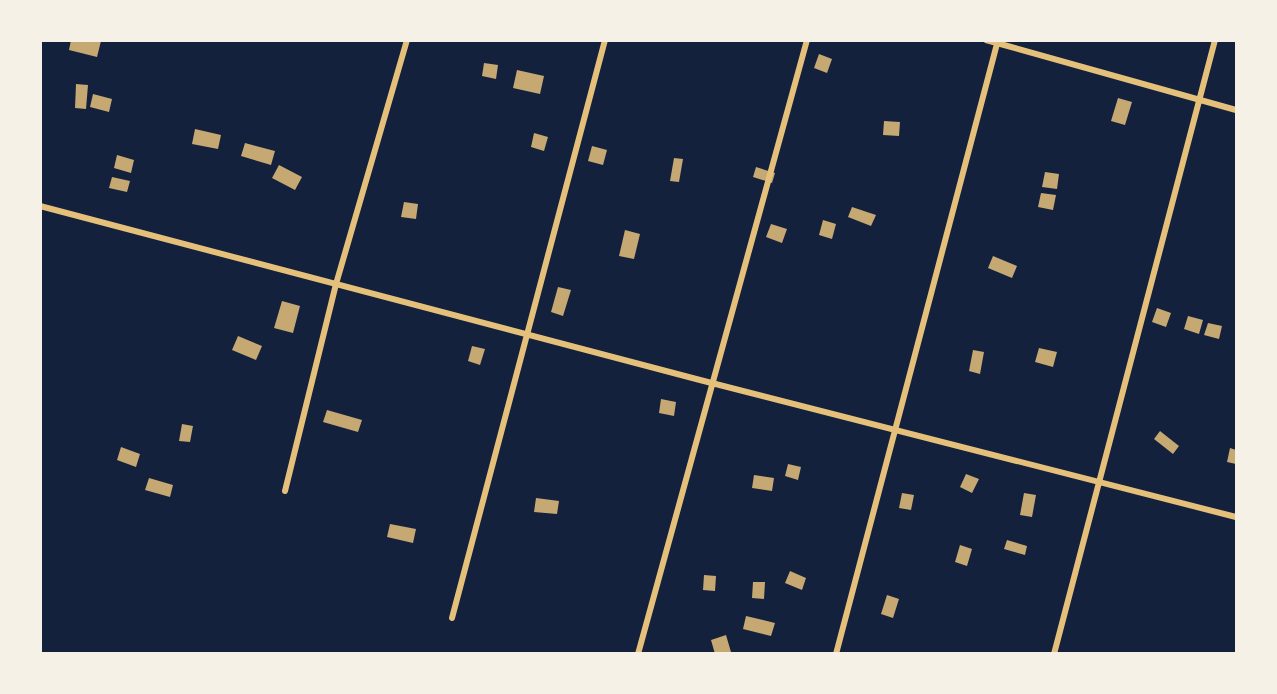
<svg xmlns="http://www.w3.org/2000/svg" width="1277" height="694" font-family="'PT Sans Narrow',sans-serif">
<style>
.building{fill:#c6a872}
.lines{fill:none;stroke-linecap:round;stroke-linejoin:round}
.minor{stroke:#e5c07b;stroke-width:6}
</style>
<rect width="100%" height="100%" fill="#14213d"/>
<path class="building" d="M71,40l30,1 -4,16 -28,-7z
M819,54l13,5 -5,14 -13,-5z
M484,63l14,2 -2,14 -14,-3z
M517,70l27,6 -4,18 -27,-6z
M76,84l12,1 -2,24 -11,-1z
M93,94l19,5 -3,13 -19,-5z
M1118,98l14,4 -7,23 -14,-4z
M884,121l16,1 -1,14 -16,-1z
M195,129l26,6 -3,14 -26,-5z
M534,133l14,4 -4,14 -13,-4z
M245,143l30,8 -4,14 -30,-9z
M592,146l15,4 -4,15 -15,-4z
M117,155l17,5 -3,13 -17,-5z
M674,158l9,1 -4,23 -9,-1z
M279,165l23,12 -7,13 -23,-12z
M756,167l19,6 -3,10 -19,-6z
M1045,172l14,2 -2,15 -15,-2z
M112,177l18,4 -3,11 -18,-4z
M1041,193l15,2 -3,15 -15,-3z
M404,202l14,2 -2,15 -15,-2z
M852,207l24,8 -5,11 -23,-9z
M823,220l13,4 -4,15 -13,-4z
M771,224l16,5 -5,14 -16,-6z
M625,230l15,4 -6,25 -15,-3z
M993,256l24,10 -5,12 -24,-10z
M558,287l13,3 -8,26 -12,-4z
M282,301l18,5 -7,27 -19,-5z
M1157,308l14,5 -5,14 -14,-5z
M1188,316l15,4 -4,14 -15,-5z
M1208,323l14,3 -3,13 -15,-4z
M238,336l24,10 -6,14 -24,-10z
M472,346l13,3 -5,16 -12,-4z
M1039,348l18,4 -4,15 -18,-5z
M973,350l11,2 -4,22 -11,-3z
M661,399l15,3 -2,14 -15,-3z
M327,410l35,10 -4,12 -35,-10z
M182,424l11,2 -3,16 -11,-1z
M1160,431l19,15 -6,8 -19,-15z
M121,447l19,7 -4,13 -19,-7z
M1230,448l6,2v14l-9,-2z
M788,464l13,3 -3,13 -13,-4z
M966,474l13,5 -7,14 -12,-6z
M754,475l20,3 -2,13 -20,-3z
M149,478l24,7 -3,12 -25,-7z
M902,493l12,2 -3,15 -12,-2z
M1024,493l12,2 -4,22 -12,-2z
M536,498l23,3 -2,13 -23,-2z
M390,524l26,5 -3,14 -26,-6z
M1007,540l20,6 -2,9 -21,-6z
M960,545l12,4 -5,17 -12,-4z
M790,571l16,7 -4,12 -17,-7z
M704,575l12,1 -1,15 -12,-1z
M753,582h12l-1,17 -12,-1z
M887,595l12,4 -6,19 -12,-4z
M746,616l29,7 -4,13 -28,-7z
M726,635l5,17 -16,2 -4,-14z"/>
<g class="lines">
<path class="minor" d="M986,40l250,70
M40,206l660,174 536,137
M285,491l51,-207 71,-244
M452,618l153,-578
M638,654l169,-614
M836,654l162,-614
M1054,654l161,-614"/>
</g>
<rect width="1277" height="694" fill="none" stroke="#f6f1e7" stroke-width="84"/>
</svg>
